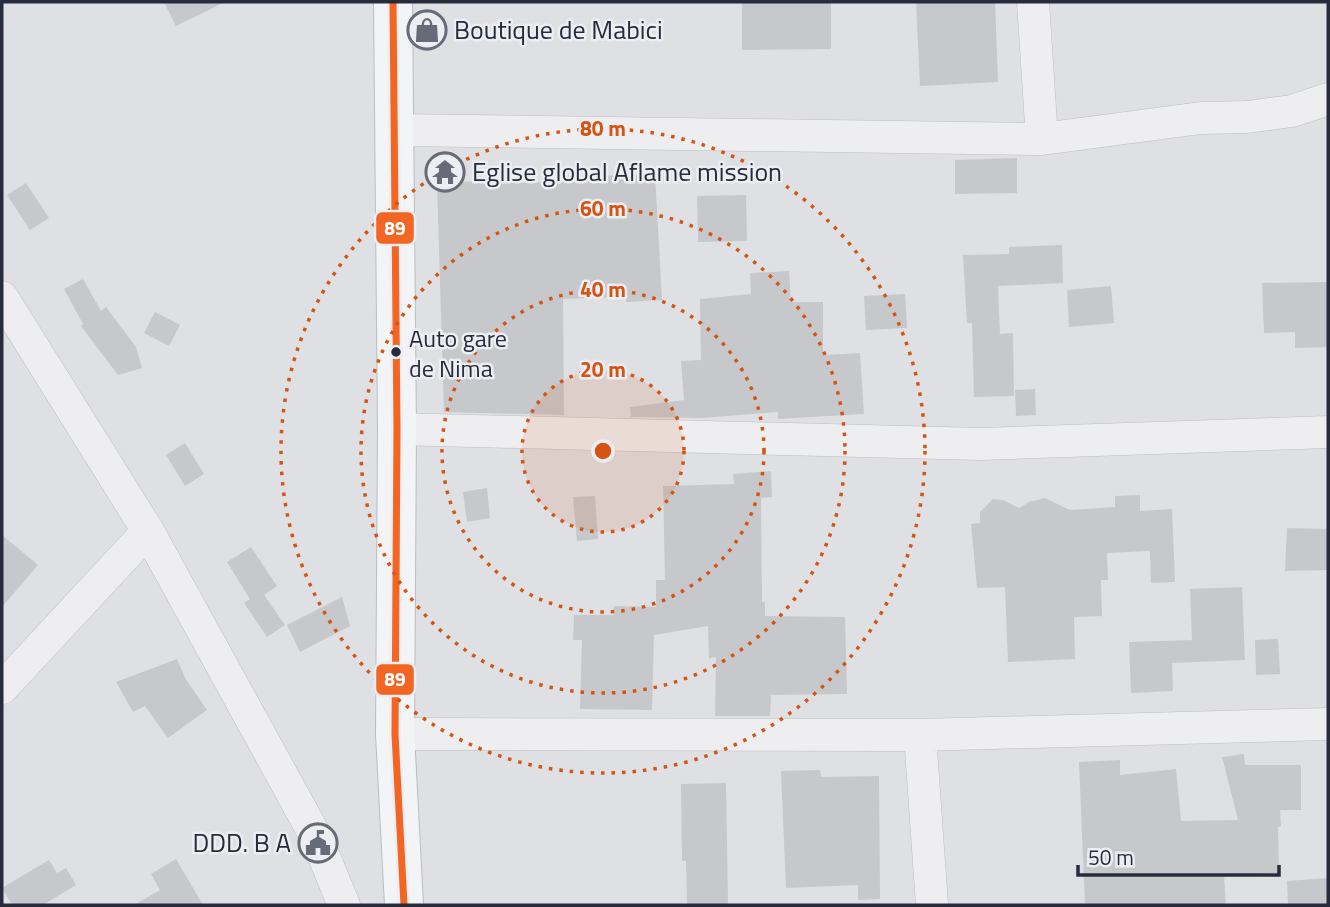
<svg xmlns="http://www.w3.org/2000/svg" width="1330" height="907" font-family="'Titillium Web',sans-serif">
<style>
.building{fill:#c7c8cc}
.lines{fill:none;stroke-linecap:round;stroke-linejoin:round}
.minor-casing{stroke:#bdbec2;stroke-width:33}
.major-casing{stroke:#bbbdc2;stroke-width:40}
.minor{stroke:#eeeef1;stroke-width:32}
.major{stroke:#f3f4f5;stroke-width:38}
.bus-1-casing{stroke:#eceef4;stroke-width:12}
.bus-1{stroke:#f26522;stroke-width:7}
.ring{fill:none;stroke:#d55411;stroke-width:3.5;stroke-dasharray:3.5 7}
.bus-dot{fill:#272c3c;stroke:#eceef4;stroke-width:2.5}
.labels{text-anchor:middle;stroke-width:5;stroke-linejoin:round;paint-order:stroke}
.bus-label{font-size:24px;fill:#272c3c;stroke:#eceef4;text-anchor:start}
.poi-label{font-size:26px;fill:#272c3c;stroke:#eceef4;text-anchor:start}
.centre{fill:#d55411;stroke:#eceef4;stroke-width:3.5}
.ring-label{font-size:21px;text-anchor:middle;font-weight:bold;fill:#d55411;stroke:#eceef4;stroke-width:5;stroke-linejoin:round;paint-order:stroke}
.line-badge{stroke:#eceef4;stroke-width:2.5}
.badge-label{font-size:19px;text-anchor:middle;font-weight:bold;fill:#fff}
</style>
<rect width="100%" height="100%" fill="#dfe0e4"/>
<path class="building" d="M164,2h61l-49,24z
M742,2h89v47l-89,1z
M916,2h79l3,80 -78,4z
M1017,158v35l-62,1v-34z
M655,174l7,126 -36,2v-5l-63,2 1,116 -120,-3 -7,-229 75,-3v3l46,-1 -1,-5z
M26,183l23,35 -19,12 -23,-35z
M746,195l1,46 -49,1 -1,-46z
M1062,245l1,38 -65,3 2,48 13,-1 1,63 -40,1 -2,-74h-5l-4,-68 46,-1v-7z
M789,271l2,31h32v53l37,-2 4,61 -86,5v-7l-75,6 -72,-1 -1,-10 54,-7 -3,-39 20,-1 -1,-61 51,-5 -1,-21z
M83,279l18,32 5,-4 30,40 6,21 -24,7 -37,-49 2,-2 -19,-35z
M1328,282v65l-33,1v-16l-31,1 -2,-50z
M1111,286l3,37 -45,4 -2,-37z
M905,294l2,34 -41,2 -2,-34z
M155,312l25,13 -11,21 -25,-13z
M1035,389l1,26 -20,1 -1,-26z
M185,443l19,31 -19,12 -19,-31z
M771,471l1,26 -11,1 1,104h3v14l80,1 2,77 -76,1 -1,21h-55l1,-59 -7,1 -1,-32 -54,9 -2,75 -72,-1 2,-69h-9l1,-25h40v-9l42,1v-27h9l-2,-94 71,-2 -1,-10z
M487,488l3,30 -23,4 -4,-30z
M1140,495v16l32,-2 3,73 -24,1 -1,-32 -43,2 1,27h-7l1,36 -28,1 1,42 -67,3 -3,-75 -28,1 -6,-64 9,-1v-11l13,-13 10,1 16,8 10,-6 16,-4 25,12 45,-3v-11z
M595,496l3,43 -21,2 -4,-44z
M1287,528l41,1v41l-43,1z
M2,535l36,30 -36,42z
M251,547l26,39 -13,9 21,30 -18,12 -23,-34 6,-4 -23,-37z
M1242,587l3,73 -73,3 1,28 -42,2 -2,-51 63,-2 -2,-51z
M342,597l8,29 -50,26 -13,-27z
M1278,639l2,35 -24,1 -1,-35z
M177,659l8,19 22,32 -39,28 -23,-32 -12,6 -17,-30z
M1244,754l1,11h56v45h-21l1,16 -3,1 1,46 -55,2 2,30h-141l-6,-143 41,-2v15l56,-6 5,52 57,-1 -16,-63z
M820,770l1,7 58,-1 1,123 -22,1v-15l-72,3 -5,-117z
M726,783l2,122h-41l-1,-44h-4l-1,-77z
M176,859l27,46h-69l26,-15 -9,-16z
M49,860l8,13 9,-5 10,17 -33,20h-31l-10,-17z
M1328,878v27h-40l-1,-24z"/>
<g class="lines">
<g class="minor-casing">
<path id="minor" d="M1033,2l9,137
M394,130l648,9 159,-21 46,-1 45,-6 36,-12
M2,297l146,234 168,306 28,68
M397,429l584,15 347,-12
M2,688l146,-157
M395,734l525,1 408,-11
M920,735l12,170"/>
</g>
<g class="major-casing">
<path id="major" d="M393,2l4,427 -2,305 9,171"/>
</g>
<use href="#minor" class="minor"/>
<use href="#major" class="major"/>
<g class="bus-1-casing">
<path id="bus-1" d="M393,2l4,427 -2,305 9,171"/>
</g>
<use href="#bus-1" class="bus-1"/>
</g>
<circle cx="603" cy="451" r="81" fill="#d55411" fill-opacity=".12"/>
<g class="ring">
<circle cx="603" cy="451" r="81"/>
<circle cx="603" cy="451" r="161"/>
<circle cx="603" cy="451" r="242"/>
<circle cx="603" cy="451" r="322"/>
</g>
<defs>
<g id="shop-ring" transform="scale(2.0125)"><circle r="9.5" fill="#eceef4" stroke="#676b77" stroke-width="1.5"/><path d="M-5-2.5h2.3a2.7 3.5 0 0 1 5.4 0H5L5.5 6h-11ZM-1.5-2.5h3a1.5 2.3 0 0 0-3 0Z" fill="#676b77"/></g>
<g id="temple-ring" transform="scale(2.0125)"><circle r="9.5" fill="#eceef4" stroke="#676b77" stroke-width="1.5"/><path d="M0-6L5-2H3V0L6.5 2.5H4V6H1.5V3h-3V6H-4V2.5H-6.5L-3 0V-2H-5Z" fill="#676b77"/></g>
<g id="civic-ring" transform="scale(2.0125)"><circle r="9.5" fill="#eceef4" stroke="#676b77" stroke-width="1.5"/><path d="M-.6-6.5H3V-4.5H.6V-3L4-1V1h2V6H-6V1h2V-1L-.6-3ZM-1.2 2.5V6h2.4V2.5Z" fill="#676b77"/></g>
</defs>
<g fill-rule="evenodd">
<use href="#shop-ring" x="427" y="30"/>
<use href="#temple-ring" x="445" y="172"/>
<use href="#civic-ring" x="318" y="843"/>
</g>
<circle class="bus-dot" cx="396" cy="352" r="6"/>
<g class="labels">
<g class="bus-label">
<text x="409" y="347">Auto gare<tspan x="409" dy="30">de Nima</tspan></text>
</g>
<g class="poi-label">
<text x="454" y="39">Boutique de Mabici</text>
<text x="472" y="181">Eglise global Aflame mission</text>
<text x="291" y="852" text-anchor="end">DDD. B A</text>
</g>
</g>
<circle cx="603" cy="451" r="10" class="centre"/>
<g class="ring-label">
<text x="603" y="136">80 m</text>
<text x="603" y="216">60 m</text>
<text x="603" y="297">40 m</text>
<text x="603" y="377">20 m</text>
</g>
<g class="line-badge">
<rect x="375" y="211" width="40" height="34" rx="7" fill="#f26522"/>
<rect x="375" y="663" width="40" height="33" rx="7" fill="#f26522"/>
</g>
<g class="badge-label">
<text x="395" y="235">89</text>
<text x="395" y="686">89</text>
</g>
<rect width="1330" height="907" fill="none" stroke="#272c3c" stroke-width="7"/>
<path d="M1078 865v10h201v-10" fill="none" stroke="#272c3c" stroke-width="3.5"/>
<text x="1088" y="865" font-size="21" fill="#272c3c" stroke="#eceef4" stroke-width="5" paint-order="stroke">50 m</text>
</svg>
